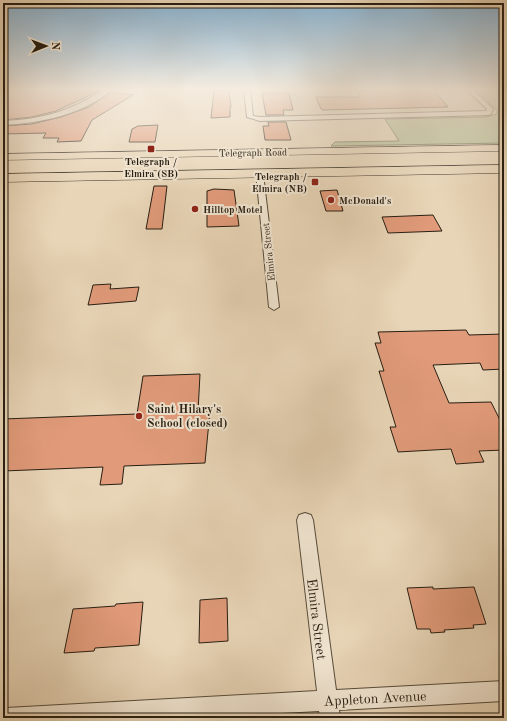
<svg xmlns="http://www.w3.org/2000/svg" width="507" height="721" font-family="'Old Standard TT',serif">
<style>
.green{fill:#b2be92;stroke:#6c6e52}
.building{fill:#e19b7a;stroke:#271e12}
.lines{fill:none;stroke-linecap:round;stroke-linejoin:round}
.street-casing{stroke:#574c3b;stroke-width:2}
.primary-casing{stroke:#271e12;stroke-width:1}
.street{fill:#f0e4d0;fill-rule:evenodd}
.primary{fill:#e8d5b7;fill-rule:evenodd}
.poi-dot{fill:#8f2418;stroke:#f0e4d0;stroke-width:1.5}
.labels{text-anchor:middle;stroke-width:4;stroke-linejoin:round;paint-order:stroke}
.far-street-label{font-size:10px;fill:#271e12;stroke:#f0e4d0}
.far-poi-label{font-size:10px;font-weight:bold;fill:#271e12;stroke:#f0e4d0;text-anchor:start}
.poi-label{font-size:12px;font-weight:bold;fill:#271e12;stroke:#f0e4d0;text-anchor:start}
.near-street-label{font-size:14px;fill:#271e12;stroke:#f0e4d0}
</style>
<rect width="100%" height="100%" fill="#e8d5b7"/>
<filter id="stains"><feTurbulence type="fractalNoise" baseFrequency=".005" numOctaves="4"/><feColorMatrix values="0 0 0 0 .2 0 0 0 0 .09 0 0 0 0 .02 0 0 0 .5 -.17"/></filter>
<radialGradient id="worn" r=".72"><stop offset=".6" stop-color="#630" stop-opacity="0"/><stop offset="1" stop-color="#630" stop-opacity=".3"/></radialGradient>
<path class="green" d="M474,89h30v54l-173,3 4,-4 64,-1 -14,-22 101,-2 11,-3v-4z"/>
<path class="building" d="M3,89h86l12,1 -45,21 -24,6 -29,3z
M388,89h45l15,18 -125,3 -2,-1 -5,-12h44l-3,-6z
M214,90l15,1 2,16h-1v10l-19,1z
M111,92l22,3 -41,25 -11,21 -24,1 2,-4h-16l3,-5 -43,1v-8l29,-2 29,-7 28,-10z
M262,93h27l4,17h-10l1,5h-18z
M268,122h18l5,18h-26l-2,-14h6z
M158,125l-3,17h-26l3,-13 6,-3z
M154,186h13l-5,43h-16z
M214,189l20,1 5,36 -32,1v-36z
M337,190l6,21h-17l-6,-20z
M433,215l9,16 -54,2 -6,-16z
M111,284l-1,5 29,-2 -3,14 -48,4 5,-20z
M466,330l3,5 35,-1v35l-21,1 -3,-7 -47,2 16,38 42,-1 13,26v22l-25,1 5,11 -28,2 -5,-15 -53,3 -8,-25h6l-17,-56h5l-9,-28h6l-3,-11z
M200,374l-2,38 12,-1 -5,52 -81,3 -2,18 -22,1 3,-18 -100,4v-52l134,-5 6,-38z
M433,587v2l41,-2 12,37 -13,1 1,3 -30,2 1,2 -14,1 -1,-4h-13l-10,-41z
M227,598l1,43 -29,2 1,-43z
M143,602l-4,43 -44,3 -1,3 -30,2 9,-44 42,-3 1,-2z"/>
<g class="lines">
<g class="street-casing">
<path id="street" d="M106,89h6c-28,26 -72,34 -109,36v-4c43,-2 66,-10 103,-32z
M244,89h6l3,27 7,1 226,-6 1,-2 -21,-20h6l21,20 -2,5 -2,1 -229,6 -13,-4z
M256,172l7,2 16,133 -5,3 -5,-3z
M305,513l6,2 2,5 23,170 168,-9v20l-165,9 1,8h-20l-1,-7 -128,7h-188v-9l3,-1 311,-17 -20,-171 2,-5z"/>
</g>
<g class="primary-casing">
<path id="primary" d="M504,145v6l-501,9v-6z
M504,165v8l-501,9v-8z"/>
</g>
<use href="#street" class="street"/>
<use href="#primary" class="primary"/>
</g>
<linearGradient id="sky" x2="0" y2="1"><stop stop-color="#89b5d5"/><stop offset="0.47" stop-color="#f5ecdf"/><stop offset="1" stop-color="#f5ecdf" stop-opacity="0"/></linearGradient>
<rect width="507" height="190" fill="url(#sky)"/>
<g class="poi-dot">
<rect x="147" y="145" width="8" height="8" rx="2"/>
<rect x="311" y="178" width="8" height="8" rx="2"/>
<circle cx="331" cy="200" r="4"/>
<circle cx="195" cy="209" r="4"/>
<circle cx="139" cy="416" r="4"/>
</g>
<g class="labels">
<g class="far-street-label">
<text transform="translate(253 152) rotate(-1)" y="4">Telegraph Road</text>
<text transform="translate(268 252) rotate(-96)" y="4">Elmira Street</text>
</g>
<g class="far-poi-label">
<text x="151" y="165" text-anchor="middle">Telegraph /<tspan x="151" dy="12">Elmira (SB)</tspan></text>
<text x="307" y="180" text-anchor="end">Telegraph /<tspan x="307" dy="12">Elmira (NB)</tspan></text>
<text x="339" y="204">McDonald's</text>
<text x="203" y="213">Hilltop Motel</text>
</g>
<g class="poi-label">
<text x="147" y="413">Saint Hilary's<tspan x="147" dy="14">School (closed)</tspan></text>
</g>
<g class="near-street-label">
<text transform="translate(317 619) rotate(83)" y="5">Elmira Street</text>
<text transform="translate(375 698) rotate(-3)" y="5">Appleton Avenue</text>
</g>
</g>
<rect width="507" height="721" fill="none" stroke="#e8d5b7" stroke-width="16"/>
<rect x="4" y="4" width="499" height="713" fill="none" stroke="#271e12" stroke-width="2"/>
<rect x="8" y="8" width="491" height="705" fill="none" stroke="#271e12"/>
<g transform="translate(46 46) rotate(89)" stroke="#f0e4d0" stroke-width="3" paint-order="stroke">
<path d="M0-3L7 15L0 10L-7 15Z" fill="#271e12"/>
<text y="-6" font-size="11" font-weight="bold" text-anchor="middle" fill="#271e12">N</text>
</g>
<rect width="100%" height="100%" filter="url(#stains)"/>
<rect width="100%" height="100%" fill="url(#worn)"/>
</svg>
